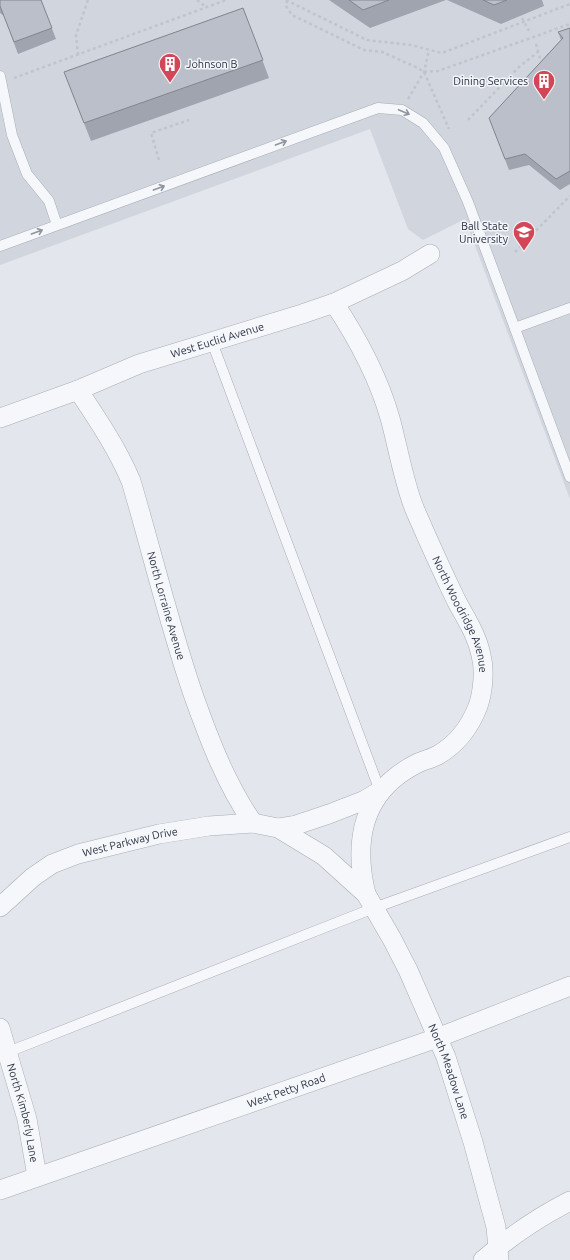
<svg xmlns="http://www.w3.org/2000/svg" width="570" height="1260" font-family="Ubuntu,sans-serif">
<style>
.built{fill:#d1d5de}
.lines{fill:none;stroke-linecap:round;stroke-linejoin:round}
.lane-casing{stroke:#a8adb7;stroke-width:11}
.street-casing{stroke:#a8adb7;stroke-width:20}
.path{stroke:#c1c4cb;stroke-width:2.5;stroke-dasharray:3 3;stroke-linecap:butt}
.lane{stroke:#f6f7fa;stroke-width:10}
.street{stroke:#f6f7fa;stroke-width:19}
.wall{fill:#a0a4ae}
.building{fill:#babfca;stroke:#82868d}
.oneway{stroke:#9095a0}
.labels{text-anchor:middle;stroke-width:3;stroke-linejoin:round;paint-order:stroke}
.poi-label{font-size:11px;fill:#2a3345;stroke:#f3f5f9;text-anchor:end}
.street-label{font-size:11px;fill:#2a3345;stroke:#f3f5f9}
</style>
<rect width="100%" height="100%" fill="#e3e6ec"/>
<path class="built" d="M0,0h570v499l-105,-280 -42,21 -15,-11 -38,-100 -370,136z"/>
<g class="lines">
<g class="lane-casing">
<path id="lane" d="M0,76l12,59 15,39 22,27 8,24
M0,246l378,-138 24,2 21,13 21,25 24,54 102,275
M515,328l55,-20
M212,342l168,449
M8,1052l366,-144 196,-71"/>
</g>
<g class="street-casing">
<g id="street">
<path id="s1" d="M334,303c24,36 44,73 56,115 8,29 14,66 25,92 13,30 27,61 41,90 10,19 21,35 25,55 4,15 2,37 -3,51 -8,21 -21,38 -40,49 -7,4 -15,5 -22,9 -53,27 -63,76 -50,130"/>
<path id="s2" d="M78,390c20,30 39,58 53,91 21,71 38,143 62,213 16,45 33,90 60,129"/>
<path id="s3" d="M0,418l78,-28 61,-26 163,-50 32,-11 68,-32 28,-17"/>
<path id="s4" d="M278,828l46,28 42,38 26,45 16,31 38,87 27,85 23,85 3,33"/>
<path id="s5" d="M0,907l33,-30 19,-13 26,-10 81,-20 50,-8 44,-3 25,5 18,-3 33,-11 36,-14 15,-9"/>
<path id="s6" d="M0,1028l27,91 10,57"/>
<path id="s7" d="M0,1190l437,-152 133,-52"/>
<path d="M483,1260c26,-23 56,-43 87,-59"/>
</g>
</g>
<path class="path" d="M197,0l9,7
M286,0l81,40 44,5 31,8 128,-49
M287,0l-1,6 6,9 72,35 18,2 36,16 6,4 25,57
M522,18l7,13
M536,44l6,21
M78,55l-2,-20 12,-35
M424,72l14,-1 132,-47
M14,78l212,-78
M408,99l16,-27 5,-22
M468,120l52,-54 18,-14
M159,160l-8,-27 38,-13
M515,252l55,-56"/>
<use href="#lane" class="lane"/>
<use href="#street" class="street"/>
</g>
<path class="wall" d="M0,0h41l15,39 -38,15 -14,-38 -4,-3z
M329,0h117l-76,28z
M447,0h95l2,6 -43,18z
M243,8l26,70 -178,63 -27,-69z
M570,28v156l-10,6 -31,-25 -20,5 -20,-52 72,-78 -3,-8z"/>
<path class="building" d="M0,0h41l11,28 -38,14 -14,-36z
M349,0h40l-26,10z
M483,0h24l-13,5z
M243,8l20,52 -179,63 -20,-51z
M570,28v143l-14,8 -31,-25 -20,5 -16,-41 74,-80 -5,-6z"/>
<defs><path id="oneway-shaft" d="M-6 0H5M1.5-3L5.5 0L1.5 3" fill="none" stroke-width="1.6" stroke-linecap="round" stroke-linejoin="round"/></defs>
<g class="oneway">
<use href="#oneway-shaft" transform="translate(404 112) rotate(23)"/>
<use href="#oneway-shaft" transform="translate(281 143) rotate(-20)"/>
<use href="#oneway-shaft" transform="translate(159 188) rotate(-20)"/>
<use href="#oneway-shaft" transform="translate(37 232) rotate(-20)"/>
</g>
<defs>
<g id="building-pin" transform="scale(1.15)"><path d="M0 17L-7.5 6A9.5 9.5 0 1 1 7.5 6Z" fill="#d34658" stroke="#f3f5f9"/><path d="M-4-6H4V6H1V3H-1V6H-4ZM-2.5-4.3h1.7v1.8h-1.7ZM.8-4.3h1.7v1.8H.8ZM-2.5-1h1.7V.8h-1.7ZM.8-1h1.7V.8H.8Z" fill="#fff"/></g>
<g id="university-pin" transform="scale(1.15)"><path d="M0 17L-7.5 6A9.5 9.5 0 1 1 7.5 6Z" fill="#d34658" stroke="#f3f5f9"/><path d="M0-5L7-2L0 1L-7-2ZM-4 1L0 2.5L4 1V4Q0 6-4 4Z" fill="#fff"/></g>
</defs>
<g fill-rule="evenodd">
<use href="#building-pin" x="170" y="64"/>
<use href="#building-pin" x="544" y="81"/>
<use href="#university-pin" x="524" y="232"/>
</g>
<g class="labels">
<g class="poi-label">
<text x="186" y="68" text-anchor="start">Johnson B</text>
<text x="528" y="85">Dining Services</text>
<text x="508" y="230">Ball State<tspan x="508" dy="13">University</tspan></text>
</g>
<g class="street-label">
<text dy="4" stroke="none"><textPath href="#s3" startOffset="231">West Euclid Avenue</textPath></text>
<text dy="4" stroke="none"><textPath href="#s2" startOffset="235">North Lorraine Avenue</textPath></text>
<text dy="4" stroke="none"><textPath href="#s1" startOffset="338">North Woodridge Avenue</textPath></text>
<text dy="4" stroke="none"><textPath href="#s5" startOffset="149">West Parkway Drive</textPath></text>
<text dy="4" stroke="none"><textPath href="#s4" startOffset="307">North Meadow Lane</textPath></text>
<text dy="4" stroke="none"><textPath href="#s7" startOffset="303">West Petty Road</textPath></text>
<text dy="4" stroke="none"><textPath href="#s6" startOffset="88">North Kimberly Lane</textPath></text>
</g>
</g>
</svg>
